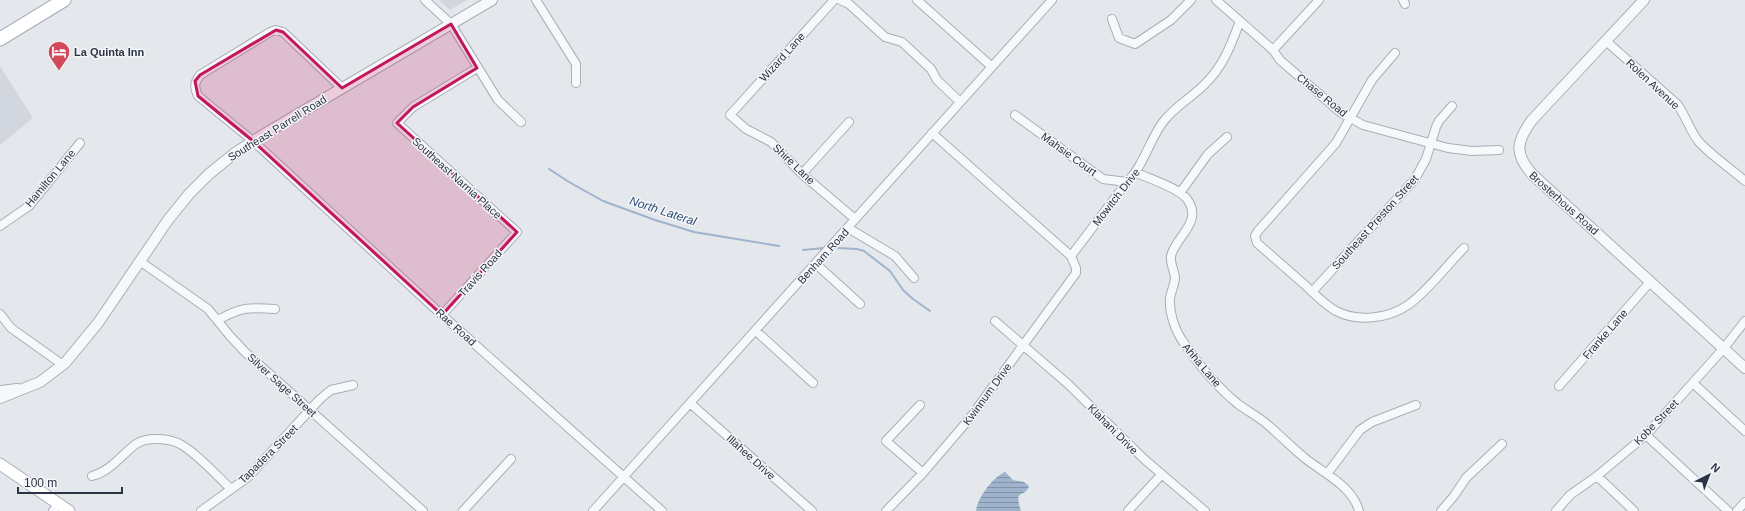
<svg xmlns="http://www.w3.org/2000/svg" width="1745" height="511" font-family="Arial,sans-serif">
<style>
.built{fill:#d2d6de}
.water{fill:url(#water-rules)}
.lines{fill:none;stroke-linecap:round;stroke-linejoin:round}
.stream{stroke:#9fb4cc;stroke-width:2}
.minor-casing{stroke:#a9aeb7;stroke-width:10}
.tertiary-casing{stroke:#a9aeb7;stroke-width:12}
.secondary-casing{stroke:#a9aeb7;stroke-width:13}
.primary-casing{stroke:#a3abb8;stroke-width:15}
.minor{stroke:#f7f8fa;stroke-width:8}
.tertiary{stroke:#f7f8fa;stroke-width:10}
.secondary{stroke:#fff;stroke-width:11}
.primary{stroke:#fff;stroke-width:13}
.marked{fill:#c2185b;fill-opacity:0.2;stroke:#c2185b;stroke-width:3;stroke-linejoin:round}
.labels{text-anchor:middle;stroke-width:3;stroke-linejoin:round;paint-order:stroke}
.poi-label{font-size:11px;font-weight:bold;fill:#2b3445;stroke:#f4f6f9;text-anchor:start}
.street-label{font-size:11px;fill:#2b3445;stroke:#f4f6f9}
.water-label{font-size:12px;font-style:italic;fill:#34527a;stroke:#f4f6f9}
</style>
<defs>
<pattern id="water-rules" width="6" height="5" patternUnits="userSpaceOnUse"><rect width="6" height="5" fill="#9fb4cc"/><path d="M0 2.5h6" fill="none" stroke="#8293a7"/></pattern>
</defs>
<rect width="100%" height="100%" fill="#e4e7ec"/>
<path class="built" d="M439,0h28l-17,10z
M0,66l33,52 -33,27z"/>
<path class="water" d="M1005,472l8,8 11,2 5,4c-4,13 -16,1 -8,25h-45c2,-14 16,-33 29,-39z"/>
<g class="lines">
<path class="stream" d="M549,169l20,13 34,19 52,19 39,12 85,14
M837,248l20,1 7,2 26,20 13,19 10,9 17,12
M803,250l21,-2"/>
<g class="minor-casing">
<path id="minor" d="M425,0l26,24 47,76 23,22
M536,0l40,64v19
M834,0l-104,115 16,14 25,13 31,32 53,45
M840,0l9,4 36,33 17,5 29,27 6,11 23,22
M917,0l74,66
M1216,0l57,50 7,10 60,52 23,13 85,23 24,3 27,-1
M1403,0l2,4
M1112,19l7,19 16,6 36,-24 20,-20
M1606,41l71,63c9,12 13,27 22,38 13,14 31,26 46,39
M1273,50l46,-50
M1395,53l-23,27 -36,63 -78,88 -3,5 2,7c16,14 32,28 48,42 9,9 19,19 31,26 21,11 52,8 72,-6 20,-14 39,-40 56,-57
M342,88l-59,-56 -7,-2 -6,2 -70,43c-6,8 -6,12 -2,21l55,45 189,174 220,196
M1015,115l88,64 24,3
M1137,173c13,6 42,15 50,26 17,23 -12,38 -16,57 -1,7 3,14 4,21 0,7 -4,14 -5,21 -1,15 5,33 14,45 15,22 33,44 54,61 8,6 17,11 25,17 15,12 28,26 43,38 19,15 47,28 53,52
M802,174l47,-52
M1180,193l28,-39 19,-17
M0,226l29,-20 51,-63
M848,228l47,28 19,22
M1071,256l56,-74c17,-17 22,-41 36,-60 11,-15 28,-24 41,-37 19,-18 27,-40 36,-64
M141,262l67,47 22,27 15,16 178,159
M816,264l44,40
M1312,292l103,-113 11,-20 10,-32 3,-6 13,-15
M0,314l11,14 52,37
M442,315l75,-83 -120,-109 16,-16 64,-39
M218,320c23,-13 31,-13 57,-11
M995,321l73,63 76,75 61,52
M756,331l57,52
M1693,383l52,48
M1559,386l92,-105
M690,403l122,108
M920,405l-34,36 37,32
M1646,435l82,76
M1327,474l33,-44 12,-8 44,-17
M92,476c19,-5 29,-21 44,-32 10,-7 30,-6 42,-1 17,8 39,33 53,46
M1597,476l37,35
M53,511l5,-7
M201,511l47,-34 72,-78 11,-9 22,-5
M463,511l48,-52
M593,511l459,-511
M886,511l37,-38 47,-55 106,-145v-5l-5,-12 -139,-123
M1128,511l33,-36
M1441,511l13,-15 12,-18 36,-34
M1556,511l14,-16 27,-19 49,-41 78,-87 21,-27
M1737,511l8,-9"/>
</g>
<g class="tertiary-casing">
<path id="tertiary" d="M1644,0l-112,120c-16,22 -18,34 1,55l212,193
M0,391l17,-2
M0,398l40,-16 25,-19 33,-40 70,-103 21,-26 20,-20 26,-21 31,-20 226,-133"/>
</g>
<g class="secondary-casing">
<path id="secondary" d="M0,464l69,47"/>
</g>
<g class="primary-casing">
<path id="primary" d="M0,39l64,-39"/>
</g>
<use href="#minor" class="minor"/>
<use href="#tertiary" class="tertiary"/>
<use href="#secondary" class="secondary"/>
<use href="#primary" class="primary"/>
</g>
<path class="marked" d="M451,24l26,44 -64,39 -16,16 120,109 -75,83 -189,-174 -55,-45 -3,-15 5,-6 76,-45 7,2 59,56z"/>
<defs>
<g id="hotel-pin" transform="scale(1.15)"><path d="M0 17L-7.5 6A9.5 9.5 0 1 1 7.5 6Z" fill="#d1495b" stroke="#f4f6f9"/><path d="M-6-4.5h1.5V1H6V5H4.5V3h-9V5H-6ZM-4 0a1.8 1.8 0 1 1 3.6 0ZM.5 0V-2.5h3Q6-2.5 6 0Z" fill="#fff"/></g>
</defs>
<g fill-rule="evenodd">
<use href="#hotel-pin" x="59" y="52"/>
</g>
<g class="labels">
<g class="poi-label">
<text x="74" y="56">La Quinta Inn</text>
</g>
<g class="street-label">
<text transform="translate(782 57) rotate(-48)" y="4">Wizard Lane</text>
<text transform="translate(1653 84) rotate(43)" y="4">Rolen Avenue</text>
<text transform="translate(1322 95) rotate(39)" y="4">Chase Road</text>
<text transform="translate(277 128) rotate(-32)" y="4">Southeast Parrell Road</text>
<text transform="translate(1069 154) rotate(36)" y="4">Mahsie Court</text>
<text transform="translate(794 164) rotate(44)" y="4">Shire Lane</text>
<text transform="translate(50 178) rotate(-50)" y="4">Hamilton Lane</text>
<text transform="translate(457 178) rotate(42)" y="4">Southeast Narnia Place</text>
<text transform="translate(1116 197) rotate(-52)" y="4">Mowitch Drive</text>
<text transform="translate(1564 203) rotate(42)" y="4">Brosterhous Road</text>
<text transform="translate(1375 222) rotate(-48)" y="4">Southeast Preston Street</text>
<text transform="translate(823 256) rotate(-48)" y="4">Benham Road</text>
<text transform="translate(480 273) rotate(-48)" y="4">Travis Road</text>
<text transform="translate(456 327) rotate(42)" y="4">Rae Road</text>
<text transform="translate(1605 334) rotate(-49)" y="4">Franke Lane</text>
<text transform="translate(1202 365) rotate(50)" y="4">Ahha Lane</text>
<text transform="translate(282 385) rotate(42)" y="4">Silver Sage Street</text>
<text transform="translate(987 394) rotate(-54)" y="4">Kwinnum Drive</text>
<text transform="translate(1656 422) rotate(-46)" y="4">Kobe Street</text>
<text transform="translate(1113 429) rotate(45)" y="4">Klahani Drive</text>
<text transform="translate(268 454) rotate(-45)" y="4">Tapadera Street</text>
<text transform="translate(751 457) rotate(42)" y="4">Illahee Drive</text>
</g>
<g class="water-label">
<text transform="translate(663 211) rotate(18)" y="4">North Lateral</text>
</g>
</g>
<g transform="translate(1709 475) rotate(42)" stroke="#f4f6f9" stroke-width="3" paint-order="stroke">
<path d="M0-3L7 15L0 10L-7 15Z" fill="#2b3445"/>
<text y="-6" font-size="11" font-weight="bold" text-anchor="middle" fill="#2b3445">N</text>
</g>
<path d="M18 487v6h104v-6" fill="none" stroke="#2b3445" stroke-width="2"/>
<text x="24" y="487" font-size="12" fill="#2b3445" stroke="#f4f6f9" stroke-width="3" paint-order="stroke">100 m</text>
</svg>
